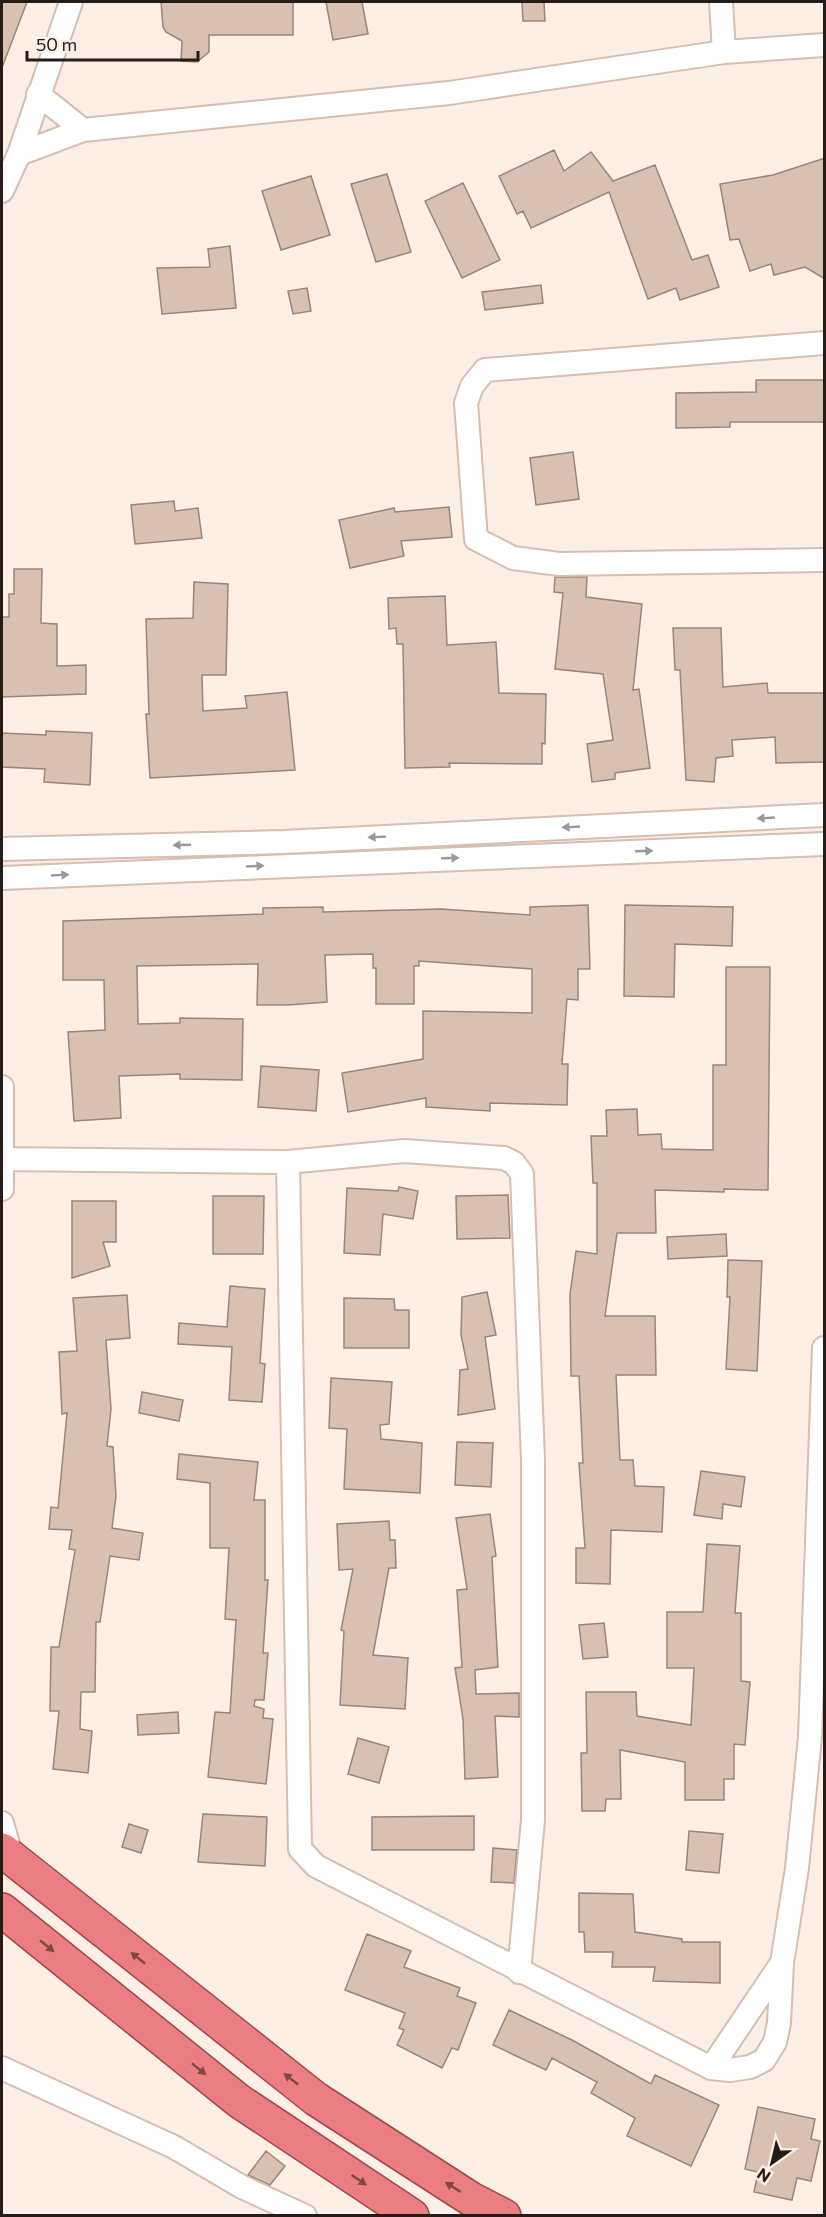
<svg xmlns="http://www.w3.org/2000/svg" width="826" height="2217" font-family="Commissioner,sans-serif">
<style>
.building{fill:#d8c0b2;stroke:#9b8578;stroke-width:1.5}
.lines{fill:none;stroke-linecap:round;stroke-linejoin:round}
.minor-casing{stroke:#d6beb0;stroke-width:26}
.trunk-casing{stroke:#a14748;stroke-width:36}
.minor{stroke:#fff;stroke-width:22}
.trunk{stroke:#ea7e82;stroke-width:33}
.oneway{fill:#9d9997}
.oneway2{fill:#7e4847}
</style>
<rect width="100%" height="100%" fill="#feefe6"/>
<path class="building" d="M2,2h25l-24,63 -1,-1z
M161,2h132v33h-84v17l-12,10 -16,-1 1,-20 -16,-9 -3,-5z
M326,2h36l6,32 -35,6z
M522,2h22l1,19h-22z
M554,150l10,21 27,-19 22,29 42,-16 37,95 16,-5 11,32 -39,13 -4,-12 -28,11 -39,-107 -78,36 -8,-17 -6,3 -18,-38z
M825,158v121l-20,-12 -31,8 -3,-11 -21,7 -11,-32 -9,1 -10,-56 53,-9z
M387,174l24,78 -35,10 -25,-78z
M311,176l19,59 -49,15 -19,-59z
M463,183l37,77 -38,18 -37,-77z
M230,246l6,62 -74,6 -5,-46 53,-1 -2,-18z
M541,285l2,18 -58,7 -3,-18z
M307,288l4,23 -18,3 -5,-23z
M756,380h69v42h-95v5l-54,1v-35l80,-1z
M573,452l6,47 -43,6 -6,-47z
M174,501l1,10 23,-3 4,30 -67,6 -4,-39z
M449,507l3,30 -51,4 3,15 -54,12 -11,-48 55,-12 1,4z
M14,569h28l-1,54 16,1v42l29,-1v29l-84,3v-80h7v-23h5z
M555,577h32l-1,20 56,7 -9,86 6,-1 11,79 -35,5v6l-23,3 -5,-38 26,-4 -10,-66 -48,-5 8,-76 -9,-1z
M194,582l34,2 -2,91h-24l1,36 44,-3 -2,-12 42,-4 8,78 -145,8 -4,-64h3l-3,-95 47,-1z
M445,596l2,49 49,-3 3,51 47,1 -1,50 -3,-1v21l-93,-1 1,4 -45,1 -2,-124h-6l-1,-16 -7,1 -1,-31z
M673,628h48l2,59 44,-4 1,10h57v69l-49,1 -1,-26 -43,3 1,16 -17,2 -2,24 -28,-2 -6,-110h-5z
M46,731l46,2 -2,52 -46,-3 1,-13 -43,-2v-34l44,2z
M588,905l2,64h-12v31l-11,-1 -5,65h6l-1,41 -77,-2v8l-64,-4v-9l-78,14 -6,-39 81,-14v-48l109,2v-44l-113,-8v5h-5v38h-38v-36h-3v-14l-48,1 2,47 -39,3h-31l1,-41 -121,2 1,58 42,-1v-5l63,1 -1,61 -62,-1v-5l-61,2 2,42 -47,3 -6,-89 37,-2 -1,-50h-41v-59l200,-7v-6l60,-1v5l118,-3 89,6v-8z
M625,905l108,2 -1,39 -57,-2 -1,53 -50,-1z
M726,967h44l-2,223 -44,-1v3l-69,-2 1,43h-39l-12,83h50l1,59h-40l4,85h13l2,26 29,1 -2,45 -51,-2 -1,54 -34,-1v-35h9l-6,-85h4l-4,-87h-8l-1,-82 6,-43 21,3v-71h-4l-2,-47h16l-1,-26 31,-1 1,26 23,-1 1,15 51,1v-85h13z
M261,1066l58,4 -3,41 -58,-4z
M399,1187l19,4 -5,28 -30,-5 -3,41 -36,-2 3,-65 51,3z
M508,1195l2,43 -53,1 -1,-43z
M213,1196h51l-1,58h-50z
M72,1201h44v41h-13l7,24 -38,12z
M726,1234l1,22 -59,3 -1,-22z
M728,1260l34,1 -5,110 -31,-2 4,-72h-3z
M230,1286l35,3 -5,74 5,1 -3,38 -33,-2 3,-53 -54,-3 1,-21 48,4z
M487,1292l9,43 -11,2 10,72 -37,6 2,-45 8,-1 -7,-34 1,-38z
M127,1295l3,43 -24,2 5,69 -4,37 6,1 3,49 -4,32 31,5 -4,27 -29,-4 -10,66h-4l-1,70h-14l-1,37 12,2 -4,42 -35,-4 6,-58h-9l1,-64h8l16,-97 -6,-1 3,-19 -23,-1 2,-22 7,1 9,-95 -5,1 -3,-62 18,-1 -4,-53z
M344,1298l50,1 1,11h14v38h-65z
M331,1378l61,4 -3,42 -9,1 1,14 41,4 -2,50 -76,-4 3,-60 -18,-1z
M142,1392l41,8 -4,21 -40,-8z
M457,1442l36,1 -2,44 -36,-2z
M179,1454l79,8 -4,38h11v80h3l-5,73h5l-4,47h-9l-1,6 10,3 -1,9 10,1 -7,65 -58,-7 7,-65 15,1 6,-93 -11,-1 4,-71h-19v-65l-33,-4z
M701,1471l44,6 -4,30 -18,-3 -1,15 -28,-4z
M490,1514l6,42 -4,1 6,110 -23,3 1,24 43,-1v24l-24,-1 3,61 -33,2 -2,-60 -8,-51 7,-1 -5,-77 10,-1 -11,-71z
M389,1521l1,19h5l1,28h-7l-16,87 35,3 -3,51 -65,-4 4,-74 -3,-1 12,-61 -14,1 -2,-46z
M707,1544l33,2 -5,67h6v68l9,1 -5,63 -11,-1v35h-10v21h-39v-38l-65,-12 1,49h-15l-1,12h-23l-1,-58h6l-1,-61h50l1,24 54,9 3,-57h-27v-56h36z
M604,1623l4,34 -25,2 -4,-34z
M178,1712l1,21 -41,2 -1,-20z
M358,1738l31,9 -10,36 -31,-9z
M203,1814l64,3 -2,49 -67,-4z
M474,1816v34h-102v-33z
M129,1824l19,6 -7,23 -19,-6z
M689,1831l34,3 -4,39 -33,-3z
M493,1848l24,2 -3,33 -23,-1z
M579,1893l54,1 2,38 47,7v3h38v41l-67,-2 2,-14h-43l1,-15h-28l-1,-20h-5z
M367,1934l44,17 -7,16 56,21 -3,8 19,7 -18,47 -6,-2 -10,20 -45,-23 7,-15 -5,-2 6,-15 -60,-23z
M509,2010l63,30 79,44 4,-9 64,30 -28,61 -64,-30 8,-18 -44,-25 6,-11 -45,-24 -6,12 -53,-25z
M758,2107l57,12 -4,20 9,2 -9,40 -14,-3 -5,22 -38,-8 4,-20 -13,-3z
M266,2151l19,15 -15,19 -22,-10z"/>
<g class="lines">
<g class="minor-casing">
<path id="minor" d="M721,2l3,50
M38,94l45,36
M19,154l64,-24 366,-37 275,-41 100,-7
M2,191l17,-37 52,-152
M824,343l-339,27 -13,16 -6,17 10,136 37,19 46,6 265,-4
M2,849l281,-7 541,-27
M2,878l822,-34
M2,1087v102
M2,1159l286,3 116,-11 100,7 10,5 8,11 11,286v360l-14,152
M288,1162l12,687 16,17 395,202 19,2 20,-3 14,-7 11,-18 4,-19 3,-60 15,-95 13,-131 14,-389
M2,1823l10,35
M2,2068l172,79 68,40 63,29
M711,2068l70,-104"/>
</g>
<g class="trunk-casing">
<path id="trunk" d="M2,1850l314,249 155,100 33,17
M2,1910l237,191 173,115"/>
</g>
<use href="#minor" class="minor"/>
<use href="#trunk" class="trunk"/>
</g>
<defs><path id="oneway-solid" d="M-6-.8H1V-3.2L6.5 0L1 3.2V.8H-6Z" transform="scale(1.5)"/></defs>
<g class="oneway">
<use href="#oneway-solid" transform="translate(766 818) rotate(177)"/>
<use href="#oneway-solid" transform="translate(571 827) rotate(177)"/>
<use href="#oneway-solid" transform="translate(377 837) rotate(177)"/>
<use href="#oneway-solid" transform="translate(182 845) rotate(178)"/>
<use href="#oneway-solid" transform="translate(644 851) rotate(-2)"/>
<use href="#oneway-solid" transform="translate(450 858) rotate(-2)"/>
<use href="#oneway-solid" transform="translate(255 866) rotate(-3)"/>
<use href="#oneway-solid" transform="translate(60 875) rotate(-3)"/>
</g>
<g class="oneway2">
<use href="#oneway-solid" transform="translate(47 1946) rotate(39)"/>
<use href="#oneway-solid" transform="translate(138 1958) rotate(-142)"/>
<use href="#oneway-solid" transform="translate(199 2069) rotate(39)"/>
<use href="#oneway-solid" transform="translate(291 2079) rotate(-142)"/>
<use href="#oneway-solid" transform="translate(359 2180) rotate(34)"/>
<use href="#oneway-solid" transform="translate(453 2187) rotate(-147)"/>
</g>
<rect width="826" height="2217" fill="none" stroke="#251c17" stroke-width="6"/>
<g transform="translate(772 2163) rotate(214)" stroke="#feefe6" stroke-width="4.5" paint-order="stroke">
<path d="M0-4.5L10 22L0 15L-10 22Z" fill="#251c17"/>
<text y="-9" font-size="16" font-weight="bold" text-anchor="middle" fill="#251c17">N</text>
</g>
<path d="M27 51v9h171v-9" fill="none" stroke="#251c17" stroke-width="3"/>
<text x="36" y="51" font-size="18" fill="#251c17" stroke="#feefe6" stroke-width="4.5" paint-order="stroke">50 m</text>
</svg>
